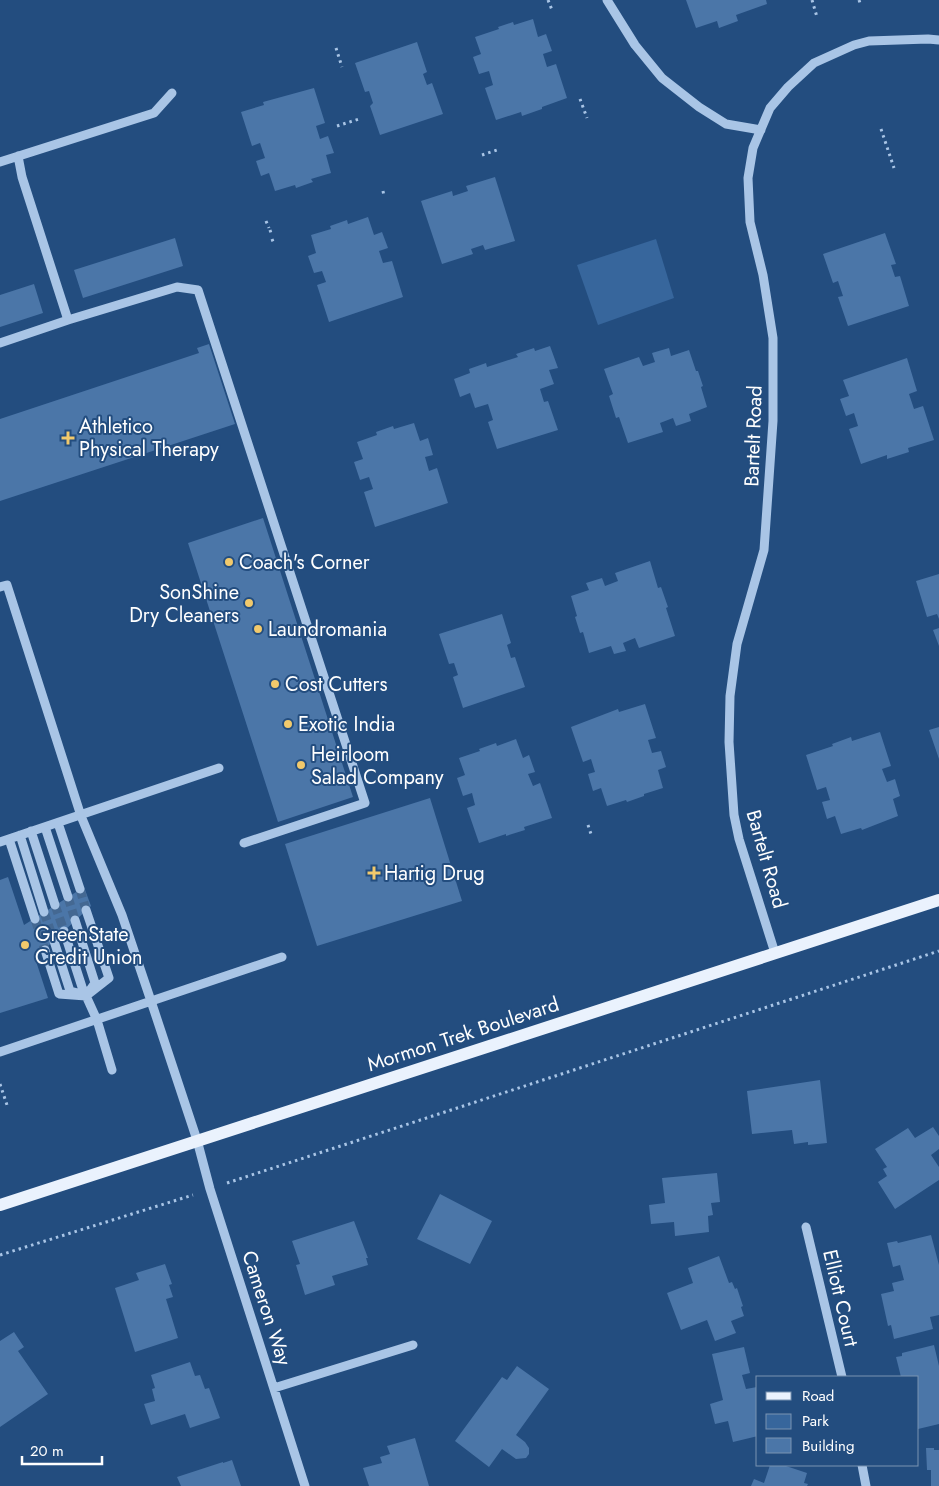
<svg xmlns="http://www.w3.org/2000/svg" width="939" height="1486" font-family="Jost,sans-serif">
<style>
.green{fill:#37669c}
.building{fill:#4b76a8}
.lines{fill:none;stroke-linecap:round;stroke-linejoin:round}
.minor-tunnel{stroke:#446892;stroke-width:9;stroke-dasharray:9 4.5;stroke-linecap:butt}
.path{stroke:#a9c5e6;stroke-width:3;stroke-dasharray:2.5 4;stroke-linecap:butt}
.minor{stroke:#a9c5e6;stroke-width:9}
.major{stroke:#eaf2fd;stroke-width:12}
.poi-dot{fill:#f1c96c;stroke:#234d7f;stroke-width:2}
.labels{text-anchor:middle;stroke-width:4;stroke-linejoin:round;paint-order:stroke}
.poi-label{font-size:20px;fill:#fff;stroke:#234d7f;text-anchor:start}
.street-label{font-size:20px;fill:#fff;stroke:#234d7f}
</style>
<rect width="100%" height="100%" fill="#234d7f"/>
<path class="green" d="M656,239l18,59 -76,27 -21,-60z"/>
<path class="building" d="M686,0h80l1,4 -31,11 2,6 -19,7 -2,-7 -21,7z
M533,19l5,18 8,-3 6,17 -9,3 4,13 9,-3 11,34 -25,9v2l-20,7 -1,-4 -25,8 -11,-32 8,-3 -4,-14 -10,3 -6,-17 8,-3 -6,-17 24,-8 -1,-2 15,-5 1,3z
M417,42l10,30 -4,2 4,11 5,-2 11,31 -63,21 -10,-29 3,-3 -4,-12 -4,1 -10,-29z
M314,88l11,35 -9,3 4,13 8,-3 6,17 -8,2 5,18 -20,6 2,3 -17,6 -1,-3 -20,6 -6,-18 -8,3 -5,-15 9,-3 -5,-15 -8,3 -11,-34 23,-7 -1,-3z
M495,177l20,64 -30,9 -2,-5 -12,4 2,5 -31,10 -21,-63 31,-10 1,5 15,-5 -2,-5z
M368,217l6,18 8,-3 6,16 -9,3 4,12 9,-2 11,36 -74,25 -12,-37 9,-3 -4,-11 -8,2 -6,-17 8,-3 -5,-18 20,-6 -1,-3 17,-6 1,4z
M885,233l11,31 -5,1 4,12 5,-1 9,30 -61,20 -10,-29 5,-1 -5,-15 -5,2 -10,-29z
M175,238l8,28 -100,32 -9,-28z
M34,284l9,29 -43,14v-32z
M209,344l26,80 -235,77v-82l199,-66 -2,-5z
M550,346l8,22 -9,2 5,14 -14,5 4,13 4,-1 10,29 -61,19 -9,-27 5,-2 -5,-16 -13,4 -5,-15 -10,4 -6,-18 16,-6 -1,-4 17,-6 1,4 31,-10 -2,-3 18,-6 1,3z
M669,348l2,8 18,-6 7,21h2l5,15 -2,1 6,20 -18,7 2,7 -15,5 -3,-8 -13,5 3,9 -35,11 -9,-26 -3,1 -7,-22 4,-2 -9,-25 35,-12 4,9 12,-4 -3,-9z
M907,358l10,33 -8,3 5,15 9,-3 11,34 -26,8 1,4 -22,7v-4l-26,9 -12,-35 9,-3 -4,-13 -8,3 -6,-17 9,-3 -6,-16z
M414,423l6,18 8,-3 5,17 -8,2 4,14 8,-3 11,35 -73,24 -11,-35 9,-3 -4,-12 -9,3 -6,-18 9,-3 -6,-17 20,-7 -1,-3 17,-6 1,3z
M263,518l90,279 -75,25 -90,-279z
M650,561l8,27 3,-1 7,20 -2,1 9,28 -36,12 -4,-10 -12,5 3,8 -12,3 -3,-8 -22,7 -6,-21 -3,1 -5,-16 2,-1 -6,-20 18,-6 -3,-7 16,-5 3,8 13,-5 -3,-8z
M939,574v45l-2,-5 -10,3 -11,-36z
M502,614l9,29 -4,2 4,13 4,-1 10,30 -62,21 -10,-31 5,-2 -4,-12 -5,1 -10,-30z
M939,628v18l-6,-16z
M645,704l11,34 -8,2 4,13 9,-2 5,16 -8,3 5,18 -19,6v2l-17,6 -1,-2 -19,6 -6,-18 -8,3 -5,-17 7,-2 -4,-13 -8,3 -12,-35 47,-18 1,3z
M939,727v32l-10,-29z
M880,732l11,34 -9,3 5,13 8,-3 5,17 -7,3 5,17 -36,14 -1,-2 -20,6 -6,-18 -8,3 -5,-17 8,-2 -4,-13 -9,3 -11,-35 27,-9 -1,-2 19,-7 1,4z
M516,739l7,19 6,-3 6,17 -7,2 5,12 7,-3 12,35 -28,9 1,3 -19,6v-2l-27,9 -12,-35 8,-3 -3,-12 -9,3 -6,-18 8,-3 -6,-17 21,-7 -1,-2 17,-6 1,3z
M430,798l32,103 -145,45 -32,-102z
M8,877l16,48 60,-38 7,19 -56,52 13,40 -48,15v-133z
M820,1080l7,63 -19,2v-3l-14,2 -2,-14 -40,4 -5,-43z
M933,1127l6,9v13l-8,6 8,12v13l-44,29 -17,-27 9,-6 -4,-7 4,-2 -12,-18 33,-21 7,10z
M717,1173l3,29 -9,1 2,12 -5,1 1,16 -34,4 -1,-14 -23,2 -2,-19 16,-2 -3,-25z
M440,1194l52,27 -22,43 -53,-25z
M354,1221l14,37h-2l2,7 -36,11 3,9 -30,10 -9,-30 4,-1 -8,-23z
M931,1235l8,30v50l-9,2 3,12 -39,10 -3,-14 -3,1 -7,-32 13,-3 -2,-8 12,-3 -4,-15 -7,2 -6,-24 10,-2 1,2z
M719,1256l10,27 3,-1 3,7 2,-1 6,18 -2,1 3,9 -13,5 5,12 -21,8 -8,-21 -26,10 -14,-37 26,-10 -5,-15z
M165,1264l7,20 -3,1 4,12 -7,2 12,39 -43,14 -20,-64 24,-8 -3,-7z
M14,1332l10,15 -6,4 30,43 -48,33v-86z
M934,1345l5,21v58l-21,5v-52h-17l-5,-20 6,-1v-3z
M744,1347l6,26 -8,2 4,14 11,-2 1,4v45l-25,6 -5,-21 -13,3 -5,-20 13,-4 -11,-46z
M190,1362l5,14 5,-1 5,14 4,-1 11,30 -30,10 -5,-14 -34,11 -7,-21 11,-3 -3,-12 3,-1 -4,-13z
M517,1366l32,23 -33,46 9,7 4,6v6l-3,4 -10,1 -14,-10 -13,18 -34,-26 47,-64 5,3z
M415,1438l14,48h-60l-6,-18 19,-5 -2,-6 10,-3 -3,-8z
M926,1448h8v2h5v36h-8v-16h-4z
M232,1460l9,26h-60l-4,-9 46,-15v1z
M770,1465h13l24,8 -3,10 4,1 -1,2h-56l3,-7 10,4z"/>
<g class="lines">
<path class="minor-tunnel" d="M80,889l6,21
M68,897l7,23
M55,905l9,26
M44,912l10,29
M35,919l10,31"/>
<path class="path" d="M548,0l4,10
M812,0l5,17
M859,0l1,3
M336,48l6,19
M580,99l7,19
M337,126l22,-7
M881,129l13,39
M482,155l15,-5
M383,191l1,5
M266,221l3,7
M270,230l2,6
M272,239l2,5
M588,825l3,9
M0,1084l7,21
M227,1183l712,-232
M0,1255l193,-60"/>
<path class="minor" d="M607,0l28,45 27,33 37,29 27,17 35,6
M18,156l4,21 46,143 109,-33 21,3 167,513 -121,40
M0,162l154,-49 18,-20
M0,343l68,-23
M0,587l7,-2 74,231 41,99 29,86 46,139 13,49 95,297
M58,823l22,66
M45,827l23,70
M31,831l24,74
M20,835l24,77
M9,839l26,80
M0,842l219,-74
M75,920l20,63 -5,7
M64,931l18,56 15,33 15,50
M54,941l16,50 8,2
M45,950l14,44 27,2 23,-18 -23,-68
M775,953l-36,-114 -5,-24 -5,-73 1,-46 7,-52 27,-94 9,-129v-83l-10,-63 -13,-53 -2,-44 5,-30 17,-40 18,-21 26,-24 40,-18 15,-4 59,-2 11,1
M0,1052l282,-95
M806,1227l36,150
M274,1388l139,-43
M862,1465l4,21"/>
<path class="major" d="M0,1205l939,-305"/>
</g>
<g class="poi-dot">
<path d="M65.5 430.5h5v5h5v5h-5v5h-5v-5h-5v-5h5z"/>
<circle cx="229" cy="562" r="5"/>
<circle cx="249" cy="603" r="5"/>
<circle cx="258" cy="629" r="5"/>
<circle cx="275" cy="684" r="5"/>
<circle cx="288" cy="724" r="5"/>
<circle cx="301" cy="765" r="5"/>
<path d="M371.5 865.5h5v5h5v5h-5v5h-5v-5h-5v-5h5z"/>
<circle cx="25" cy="945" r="5"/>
</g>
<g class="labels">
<g class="poi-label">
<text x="79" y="433">Athletico<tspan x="79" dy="23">Physical Therapy</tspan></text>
<text x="239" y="569">Coach's Corner</text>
<text x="239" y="599" text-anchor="end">SonShine<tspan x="239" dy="23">Dry Cleaners</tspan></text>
<text x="268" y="636">Laundromania</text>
<text x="285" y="691">Cost Cutters</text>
<text x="298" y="731">Exotic India</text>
<text x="311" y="761">Heirloom<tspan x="311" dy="23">Salad Company</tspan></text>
<text x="384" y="880">Hartig Drug</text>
<text x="35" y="941">GreenState<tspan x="35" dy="23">Credit Union</tspan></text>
</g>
<g class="street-label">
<text transform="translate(753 436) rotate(-88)" y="7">Bartelt Road</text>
<text transform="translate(767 859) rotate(74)" y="7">Bartelt Road</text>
<text transform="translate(463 1034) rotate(-18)" y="7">Mormon Trek Boulevard</text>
<text transform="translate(841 1298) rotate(77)" y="7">Elliott Court</text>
<text transform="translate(267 1308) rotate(72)" y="7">Cameron Way</text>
</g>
</g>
<rect x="756" y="1376" width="162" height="90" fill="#234d7f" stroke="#7b94b2"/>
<rect x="766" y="1392" width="25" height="8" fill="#eaf2fd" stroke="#7b94b2"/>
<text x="802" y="1401" font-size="15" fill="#ffffff">Road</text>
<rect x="766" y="1414" width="25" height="15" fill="#37669c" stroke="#7b94b2"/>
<text x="802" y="1426" font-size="15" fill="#ffffff">Park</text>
<rect x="766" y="1438" width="25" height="15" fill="#4b76a8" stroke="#7b94b2"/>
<text x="802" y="1451" font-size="15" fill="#ffffff">Building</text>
<path d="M22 1456v8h80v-8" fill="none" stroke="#ffffff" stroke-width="2.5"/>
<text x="30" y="1456" font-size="15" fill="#ffffff" stroke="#234d7f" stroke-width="4" paint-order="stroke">20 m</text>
</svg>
